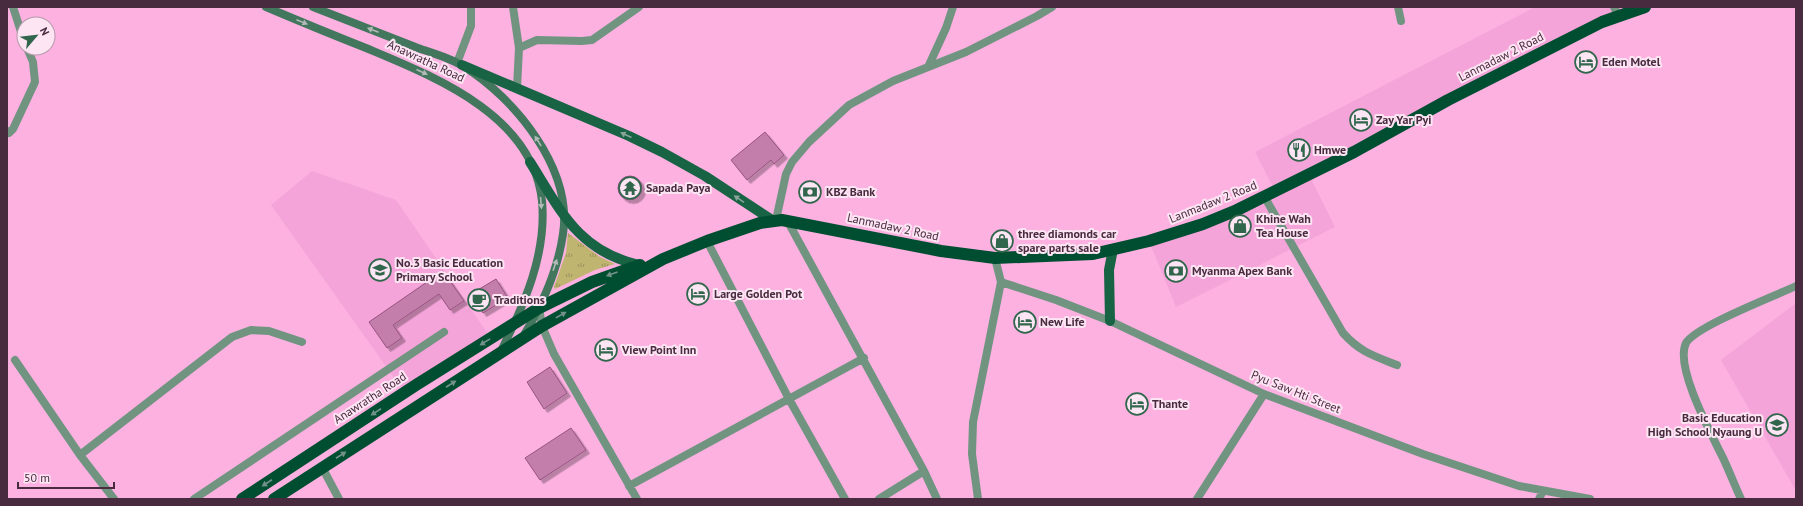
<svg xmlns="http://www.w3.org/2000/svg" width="1803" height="506" font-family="'PT Sans',sans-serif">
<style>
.built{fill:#f5a4d9}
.grass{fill:url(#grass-tufts)}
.building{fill:#c47eac;stroke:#965380;filter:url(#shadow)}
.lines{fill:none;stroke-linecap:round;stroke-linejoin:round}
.street{stroke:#719481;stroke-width:8}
.secondary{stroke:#42775d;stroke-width:8}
.primary{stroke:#176343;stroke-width:10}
.highway{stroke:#004e32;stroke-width:12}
.oneway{fill:#b2b9b8}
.oneway2{fill:#8aa49c}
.oneway3{fill:#729289}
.labels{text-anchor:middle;stroke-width:4;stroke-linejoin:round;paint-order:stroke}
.street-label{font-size:12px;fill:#482b3e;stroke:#fde5f4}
.poi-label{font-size:12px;font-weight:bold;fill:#482b3e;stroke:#fde5f4;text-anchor:start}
</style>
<defs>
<pattern id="grass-tufts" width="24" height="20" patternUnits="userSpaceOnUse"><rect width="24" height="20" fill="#bfb470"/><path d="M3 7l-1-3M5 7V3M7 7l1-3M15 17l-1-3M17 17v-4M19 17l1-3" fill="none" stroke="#9d935d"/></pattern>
<filter id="shadow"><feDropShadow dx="3.5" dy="3.5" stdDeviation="0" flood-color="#0004"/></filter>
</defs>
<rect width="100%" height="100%" fill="#fcb1e1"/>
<path class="built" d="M1535,7h100l-325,170 25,50 -159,80 -27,-66 127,-48 -21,-41z
M312,171l84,29 92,134 -83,59 -134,-188z
M1796,303v188l-75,-131z"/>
<path class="grass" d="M568,233l32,24 15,7 -20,6 -40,19 -1,-2 12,-34z"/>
<path class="building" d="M765,132l19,23 -10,9 -3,-4 -24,20 -16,-20z
M618 188a12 12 0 1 1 24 0a12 12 0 1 1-24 0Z
M443,271l21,30 -14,9 -11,-16 -46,31 9,13 -15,10 -18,-26z
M496,279l12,19 -25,15 -12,-19z
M550,367l17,26 -23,16 -17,-27z
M571,428l15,22 -46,30 -15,-22z"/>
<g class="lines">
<path class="street" d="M13,7l11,34
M513,7l6,41 -2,40
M1398,7l3,14
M1614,7l4,8
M519,48l18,-8 45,1 10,-1 47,-33
M457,63l14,-37v-19
M929,65l17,-37 7,-21
M7,131l2,2 4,-4 22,-47 -2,-20 -6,-14
M1264,196l79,137c17,19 31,23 54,32
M776,220l10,-46 6,-12 17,-20 40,-37 44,-24 73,-29 71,-36 15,-9
M787,220l137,251 13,28
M707,241l82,158 56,100
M1001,282l55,18 54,21 154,73 159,60 96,32 71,13
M539,308l3,18 12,28 83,145
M15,360l65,95 34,44
M80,455l152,-118 19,-7 18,1 33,11
M322,467l17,32
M629,486l235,-128
M194,499l250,-167
M879,499l45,-28
M978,499l-6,-45 1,-32 28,-140 -6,-24
M1197,499l67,-105
M1539,499l4,-8
M1741,499c-6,-13 -11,-26 -17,-39 -11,-23 -50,-93 -38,-117 10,-17 89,-47 110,-57"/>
<path class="secondary" d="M266,7c33,14 67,28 100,41 69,29 167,67 176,153 5,53 -18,104 -41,150
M313,7c35,14 70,27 105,41 14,5 32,10 45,18 52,32 110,103 100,168 -5,35 -21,71 -39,101"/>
<path class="primary" d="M462,65l167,71 33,16 43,24 67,44
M530,162c31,49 48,89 109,103
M1110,321l-1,-51 4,-21"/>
<path class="highway" d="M242,499l174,-114 123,-77 53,-26 48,-17
M274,499l268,-173 121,-67 44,-18 53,-18 22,-3 159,31 54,7 98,-4 56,-13 54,-17 34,-14 117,-58 94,-52 154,-78 43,-15"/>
</g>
<defs><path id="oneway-solid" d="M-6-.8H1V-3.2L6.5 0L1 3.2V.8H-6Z"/></defs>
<g class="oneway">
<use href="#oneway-solid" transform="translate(302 22) rotate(22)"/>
<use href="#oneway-solid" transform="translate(373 30) rotate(-159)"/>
<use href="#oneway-solid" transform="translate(422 72) rotate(24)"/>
<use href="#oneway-solid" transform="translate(538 141) rotate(-122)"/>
<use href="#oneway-solid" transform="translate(541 203) rotate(85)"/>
<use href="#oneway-solid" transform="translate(555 265) rotate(-71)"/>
</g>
<g class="oneway2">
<use href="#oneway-solid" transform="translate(626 135) rotate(-156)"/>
<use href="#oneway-solid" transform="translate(739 199) rotate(-146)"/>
</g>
<g class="oneway3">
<use href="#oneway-solid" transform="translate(612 274) rotate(160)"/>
<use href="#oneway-solid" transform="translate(561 315) rotate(-29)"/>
<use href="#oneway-solid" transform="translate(485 342) rotate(148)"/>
<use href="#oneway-solid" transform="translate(451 384) rotate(-33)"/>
<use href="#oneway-solid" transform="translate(376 412) rotate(147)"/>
<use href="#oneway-solid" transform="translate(341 455) rotate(-33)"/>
<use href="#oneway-solid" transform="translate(267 483) rotate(147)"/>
</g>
<defs>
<g id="hotel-ring" transform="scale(1.15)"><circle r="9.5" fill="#fde5f4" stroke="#30664c" stroke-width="1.5"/><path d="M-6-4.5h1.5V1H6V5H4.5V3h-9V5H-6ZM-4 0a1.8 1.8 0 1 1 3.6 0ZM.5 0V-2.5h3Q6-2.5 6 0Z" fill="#30664c"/></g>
<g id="restaurant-ring" transform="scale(1.15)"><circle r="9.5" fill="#fde5f4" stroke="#30664c" stroke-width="1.5"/><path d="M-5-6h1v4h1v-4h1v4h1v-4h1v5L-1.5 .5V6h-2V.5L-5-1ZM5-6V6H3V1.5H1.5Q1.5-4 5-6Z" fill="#30664c"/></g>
<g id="temple-ring" transform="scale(1.15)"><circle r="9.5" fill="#fde5f4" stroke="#30664c" stroke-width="1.5"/><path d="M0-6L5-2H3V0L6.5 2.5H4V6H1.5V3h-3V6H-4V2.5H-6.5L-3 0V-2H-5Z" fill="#30664c"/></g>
<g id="bank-ring" transform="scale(1.15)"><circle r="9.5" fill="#fde5f4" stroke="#30664c" stroke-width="1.5"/><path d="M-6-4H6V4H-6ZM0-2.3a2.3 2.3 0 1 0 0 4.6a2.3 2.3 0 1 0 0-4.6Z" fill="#30664c"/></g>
<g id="shop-ring" transform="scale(1.15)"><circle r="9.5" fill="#fde5f4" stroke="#30664c" stroke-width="1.5"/><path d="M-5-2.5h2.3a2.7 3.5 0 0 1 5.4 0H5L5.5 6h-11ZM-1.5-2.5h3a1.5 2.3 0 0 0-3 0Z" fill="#30664c"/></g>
<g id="school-ring" transform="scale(1.15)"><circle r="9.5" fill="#fde5f4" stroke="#30664c" stroke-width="1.5"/><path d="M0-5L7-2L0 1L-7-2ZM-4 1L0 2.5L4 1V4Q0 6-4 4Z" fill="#30664c"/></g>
<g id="cafe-ring" transform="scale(1.15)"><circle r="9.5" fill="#fde5f4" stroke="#30664c" stroke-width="1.5"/><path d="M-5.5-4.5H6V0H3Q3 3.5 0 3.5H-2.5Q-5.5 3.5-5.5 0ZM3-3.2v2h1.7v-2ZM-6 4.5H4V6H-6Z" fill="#30664c"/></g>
</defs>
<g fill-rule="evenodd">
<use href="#hotel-ring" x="1586" y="62"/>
<use href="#hotel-ring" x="1361" y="120"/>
<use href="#restaurant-ring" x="1299" y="150"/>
<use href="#temple-ring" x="630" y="188"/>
<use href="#bank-ring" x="810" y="192"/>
<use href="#shop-ring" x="1240" y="226"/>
<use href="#shop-ring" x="1002" y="241"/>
<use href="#school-ring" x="380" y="270"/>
<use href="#bank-ring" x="1176" y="271"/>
<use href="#hotel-ring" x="698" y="294"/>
<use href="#cafe-ring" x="479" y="300"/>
<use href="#hotel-ring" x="1025" y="322"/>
<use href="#hotel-ring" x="606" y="350"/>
<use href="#hotel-ring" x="1137" y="404"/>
<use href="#school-ring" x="1777" y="425"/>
</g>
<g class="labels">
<g class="street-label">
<text transform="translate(1501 57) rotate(-27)" y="4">Lanmadaw 2 Road</text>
<text transform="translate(426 61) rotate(25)" y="4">Anawratha Road</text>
<text transform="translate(1213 202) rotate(-22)" y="4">Lanmadaw 2 Road</text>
<text transform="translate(893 227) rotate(12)" y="4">Lanmadaw 2 Road</text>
<text transform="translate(1296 392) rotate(22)" y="4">Pyu Saw Hti Street</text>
<text transform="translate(370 398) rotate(-33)" y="4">Anawratha Road</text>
</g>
<g class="poi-label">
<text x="1602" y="66">Eden Motel</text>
<text x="1376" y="124">Zay Yar Pyi</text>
<text x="1314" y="154">Hmwe</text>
<text x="646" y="192">Sapada Paya</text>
<text x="826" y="196">KBZ Bank</text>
<text x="1256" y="223">Khine Wah<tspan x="1256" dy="14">Tea House</tspan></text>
<text x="1018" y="238">three diamonds car<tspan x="1018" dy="14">spare parts sale</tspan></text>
<text x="396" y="267">No.3 Basic Education<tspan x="396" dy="14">Primary School</tspan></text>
<text x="1192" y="275">Myanma Apex Bank</text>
<text x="714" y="298">Large Golden Pot</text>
<text x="494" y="304">Traditions</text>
<text x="1040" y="326">New Life</text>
<text x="622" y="354">View Point Inn</text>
<text x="1152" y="408">Thante</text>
<text x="1762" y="422" text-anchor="end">Basic Education<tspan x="1762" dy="14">High School Nyaung U</tspan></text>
</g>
</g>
<rect width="1803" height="506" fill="none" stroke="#482b3e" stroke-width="16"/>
<g transform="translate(36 36) rotate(62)"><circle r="19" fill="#fde5f4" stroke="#b59bab"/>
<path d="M0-3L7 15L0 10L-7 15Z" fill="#30664c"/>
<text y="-6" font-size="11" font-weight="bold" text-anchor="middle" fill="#482b3e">N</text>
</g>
<path d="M18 482v6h96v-6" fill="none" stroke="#482b3e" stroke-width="2"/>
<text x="24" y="482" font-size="12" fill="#482b3e" stroke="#fde5f4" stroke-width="3" paint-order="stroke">50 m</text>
</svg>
